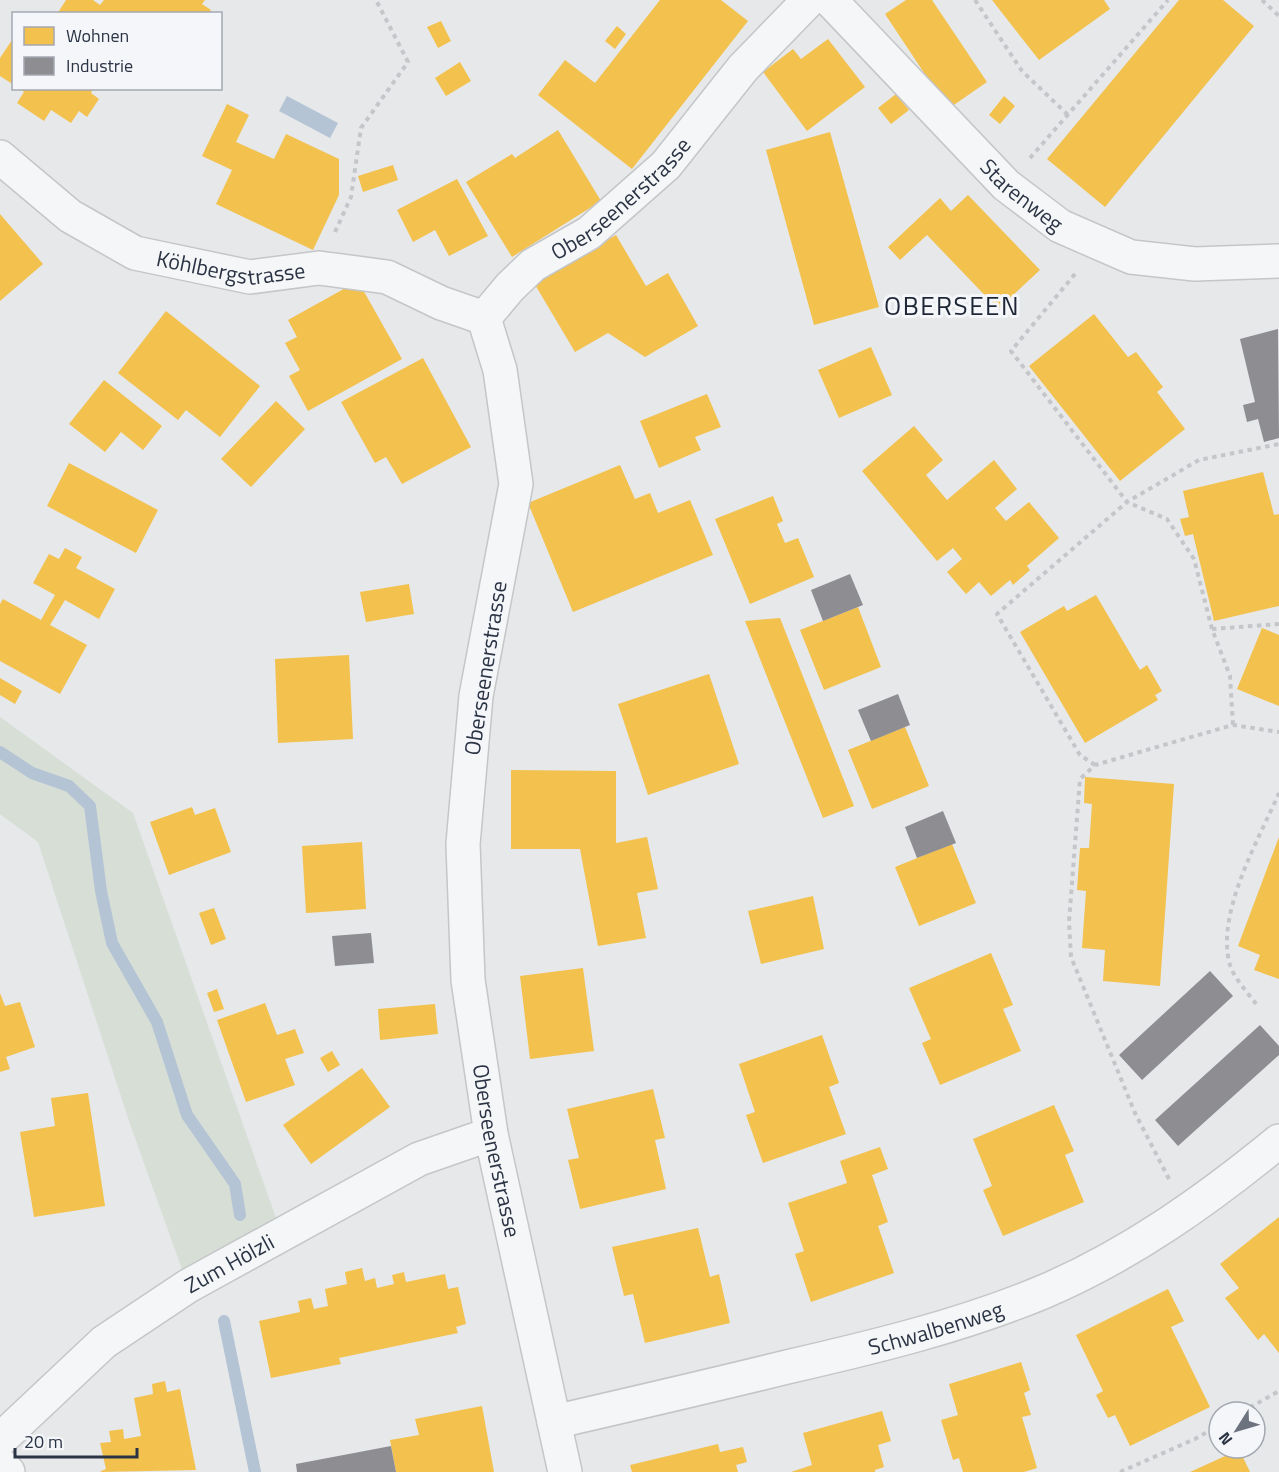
<svg xmlns="http://www.w3.org/2000/svg" width="1279" height="1472" font-family="'Titillium Web',sans-serif">
<style>
.green{fill:#d6ded6}
.water{fill:#b4c4d5}
.homes{fill:#f2c14e}
.industry{fill:#8d8d92}
.lines{fill:none;stroke-linecap:round;stroke-linejoin:round}
.stream{stroke:#b4c4d5;stroke-width:12}
.minor-casing{stroke:#c4c6c8;stroke-width:36}
.path{stroke:#c5c6ca;stroke-width:4;stroke-dasharray:4.5 4.5;stroke-linecap:butt}
.minor{stroke:#f5f6f7;stroke-width:33}
.labels{text-anchor:middle;stroke-width:6;stroke-linejoin:round;paint-order:stroke}
.street-label{font-size:22px;fill:#2b3445;stroke:#f4f6f9}
.quarter-label{font-size:26px;letter-spacing:1.5px;fill:#1d2536;stroke:#f4f6f9}
</style>
<rect width="100%" height="100%" fill="#e6e8ea"/>
<path class="green" d="M0,717l133,96 149,422 -94,51 -58,-162 -92,-282 -38,-28z"/>
<path class="water" d="M287,96l51,27 -8,15 -51,-27z"/>
<path class="homes" d="M66,0h27l7,5 4,-5h101l-3,4 9,6 -2,4h-152z
M660,0h61l27,21 -116,148 -94,-74 27,-35 30,23z
M906,0h26l55,82 -39,27 -63,-95z
M992,0h112l6,9 -71,51z
M1179,0h44l31,26 -149,181 -58,-48z
M441,21l10,20 -13,7 -11,-21z
M617,26l9,8 -11,15 -10,-8z
M14,37v48l-14,-9v-18z
M828,39l37,48 -58,44 -44,-59 30,-23 8,10z
M460,62l11,19 -25,15 -11,-18z
M19,88h74l-2,5 8,6 -12,18 -8,-6 -8,12 -20,-13 -7,11 -27,-18 7,-11z
M896,94l13,16 -18,14 -13,-16z
M1004,96l11,10 -15,18 -11,-9z
M227,104l22,11 -13,27 38,17 12,-25 53,25v36l-26,55 -97,-46 16,-34 -30,-14z
M558,130l43,71 -89,56 -46,-75 46,-28 3,4z
M830,132l49,175 -65,18 -48,-175z
M393,165l5,15 -35,12 -5,-16z
M457,179l31,57 -39,20 -14,-26 -22,12 -16,-32z
M968,195l72,75 -42,39 -71,-74 -27,25 -12,-13 52,-49 11,13z
M0,214l43,50 -43,37z
M616,235l30,51 22,-13 30,53 -53,31 -37,-24 -33,19 -41,-69z
M358,281l44,78 -94,52 -19,-35 11,-6 -15,-27 12,-6 -9,-17z
M166,311l94,75 -40,51 -34,-27 -8,10 -60,-47z
M1094,314l34,43 8,-5 27,35 -6,5 28,37 -65,52 -91,-115z
M871,347l21,48 -53,23 -21,-48z
M423,358l48,89 -69,37 -16,-27 -11,6 -34,-61z
M104,380l58,46 -19,24 -22,-18 -16,20 -36,-28z
M707,394l14,33 -26,10 6,13 -42,18 -19,-47z
M276,401l29,28 -54,58 -30,-28z
M914,426l29,34 -17,15 21,25 47,-40 23,29 -22,19 11,13 23,-19 30,36 -32,28 3,4 -17,15 -3,-5 -19,16 -12,-14 -13,12 -19,-22 15,-13 -9,-11 -16,13 -75,-90z
M69,463l89,47 -22,43 -89,-47z
M620,465l15,34 15,-6 8,20 32,-13 23,55 -140,57 -45,-109z
M1263,472l11,43 5,-1v92l-65,15 -21,-87 -8,2 -5,-17 9,-2 -6,-26z
M773,496l10,25 -6,3 8,19 13,-5 16,39 -64,27 -35,-85z
M65,548l17,9 -6,11 39,21 -16,30 -34,-19 -15,25 37,20 -27,49 -60,-33v-57l3,-5 38,21 14,-25 -22,-12 16,-29 10,5z
M409,584l5,30 -48,8 -6,-30z
M1096,595l41,70 3,5 7,-5 15,26 -7,4 3,5 -73,43 -65,-111 44,-26 3,5z
M858,607l23,60 -57,23 -24,-60z
M780,618l74,188 -31,12 -78,-197z
M1262,628l17,7v71l-42,-17z
M349,655l4,84 -75,4 -3,-84z
M709,674l30,90 -91,31 -30,-91z
M0,678l22,13 -7,13 -15,-9z
M905,727l24,59 -57,23 -24,-59z
M511,770l105,1v72l31,-6 11,52 -21,4 9,45 -48,8 -18,-97h-69z
M1085,777l89,7 -14,202 -57,-5 2,-31 -23,-2 4,-57 -9,-1 3,-42h9l3,-44 -8,-1z
M192,807l3,8 20,-7 16,44 -62,23 -19,-53z
M1279,837v142l-25,-9 6,-15 -22,-9z
M362,842l4,67 -60,4 -4,-67z
M952,844l24,59 -57,23 -24,-59z
M813,896l11,53 -63,15 -13,-53z
M214,908l12,31 -15,6 -12,-32z
M991,953l22,52 -10,4 18,42 -81,34 -18,-42 9,-4 -22,-51z
M583,968l11,83 -64,8 -10,-83z
M217,989l7,20 -10,3 -7,-19z
M0,993l5,13 15,-4 15,45 -29,10 4,12 -10,3z
M265,1003l12,32 18,-6 9,24 -19,6 10,26 -49,17 -29,-82z
M435,1004l3,30 -58,6 -2,-31z
M822,1035l17,48 -10,4 17,47 -83,29 -17,-48 9,-3 -16,-48z
M332,1051l8,14 -12,7 -8,-14z
M362,1068l28,39 -79,57 -28,-39z
M653,1089l12,49 -10,2 11,49 -86,20 -12,-49 11,-2 -12,-49z
M88,1093l17,113 -71,11 -14,-85 35,-6 -4,-28z
M1054,1105l20,46 -9,4 19,47 -81,34 -20,-46 9,-4 -19,-47z
M880,1147l8,22 -16,6 16,47 -10,4 16,47 -83,29 -16,-48 9,-3 -16,-48 59,-20 -7,-22z
M1279,1217v136l-15,-19 -6,6 -33,-42 14,-10 -19,-24z
M698,1228l12,49 9,-3 11,49 -85,20 -12,-49 -9,2 -12,-49z
M362,1268l3,13 10,-3 2,10 17,-4 -2,-9 12,-3 2,10 39,-8 3,15 10,-2 8,37 -10,3 2,6 -119,25 2,6 -70,14 -12,-57 41,-9 -2,-11 13,-3 3,11 14,-3 -3,-17 22,-5 -2,-12z
M1168,1289l16,32 -13,6 39,80 -80,39 -15,-31 -7,3 -12,-23 7,-4 -27,-56z
M1021,1362l9,28 -6,3 7,22 -9,2 15,51 -13,4h-61l-4,-14 -6,2 -12,-40 17,-5 -9,-31z
M165,1381l2,11 13,-3 16,81 -97,2 7,-3 -6,-26 11,-1 -2,-11 14,-2 1,10 17,-3 -7,-38 19,-4 -1,-10z
M482,1406l12,66h-98l-6,-32 29,-5 -4,-16z
M882,1411l9,30 -13,4 6,22 -9,3v2h-84l21,-7 -9,-32z
M718,1444l2,8 23,-5 4,15 -11,3 2,7h-106l-2,-7z
M1239,1449l11,23h-60l44,-20z"/>
<path class="industry" d="M1278,329l1,109 -15,4 -6,-23 -11,3 -4,-17 12,-3 -15,-63z
M850,574l13,31 -40,16 -12,-31z
M898,694l12,31 -39,16 -13,-31z
M943,811l13,32 -39,15 -12,-31z
M371,933l3,30 -39,3 -3,-30z
M1210,971l23,25 -91,84 -23,-25z
M1260,1025l19,21v9l-101,91 -23,-26z
M391,1446l5,26h-99l-1,-8z"/>
<g class="lines">
<path class="stream" d="M0,752l32,21 37,13 21,20 11,85 11,52 45,79 30,93 48,69 5,31
M224,1321l31,151"/>
<g class="minor-casing">
<g id="minor">
<path id="s1" d="M830,0l176,185 54,41 71,31 64,7 84,-3"/>
<path id="s2" d="M0,157l70,59 65,37 115,24 69,-9 68,9 54,26 43,15"/>
<path id="s3" d="M484,318l16,52 16,114 -40,212 -13,148 5,136 23,154 74,338"/>
<path id="s4" d="M484,318l26,-31 23,-22 56,-32 77,-68 77,-97 66,-68"/>
<path id="s5" d="M554,1422c78,-18 156,-36 233,-55 87,-20 174,-41 256,-75 87,-37 164,-92 236,-151"/>
<path id="s6" d="M0,1440l104,-98 84,-56 231,-127 72,-25"/>
<path d="M0,1464l8,8"/>
</g>
</g>
<path class="path" d="M975,0l47,71 46,44
M1262,0l17,16
M1030,158l138,-158
M335,232l16,-35 10,-69 47,-66 -32,-62
M1075,274l-64,77 116,151 40,17 27,40 18,70 18,47 3,49
M1212,629l67,-5
M1095,765l-15,-10 -83,-141 130,-112 72,-42 80,-16
M1256,1004c-8,-11 -22,-26 -26,-39 -15,-51 29,-126 49,-172
M1169,1179l-34,-66 -64,-156 -2,-35 11,-143 15,-14 138,-40 46,7
M1242,1412l37,-21
M1120,1472l75,-33 24,-14"/>
<use href="#minor" class="minor"/>
</g>
<g class="labels">
<g class="street-label">
<text dy="8" stroke="none"><textPath href="#s1" startOffset="274">Starenweg</textPath></text>
<text dy="8" stroke="none"><textPath href="#s4" startOffset="183">Oberseenerstrasse</textPath></text>
<text dy="8" stroke="none"><textPath href="#s2" startOffset="264">Köhlbergstrasse</textPath></text>
<text transform="translate(485 668) rotate(-81)" y="8">Oberseenerstrasse</text>
<text dy="8" stroke="none"><textPath href="#s3" startOffset="843">Oberseenerstrasse</textPath></text>
<text dy="8" stroke="none"><textPath href="#s6" startOffset="291">Zum Hölzli</textPath></text>
<text dy="8" stroke="none"><textPath href="#s5" startOffset="393">Schwalbenweg</textPath></text>
</g>
<g class="quarter-label">
<text x="952" y="315">OBERSEEN</text>
</g>
</g>
<rect x="12" y="12" width="210" height="78" fill="#f4f6f9" stroke="#a4a8b1" stroke-width="1.5"/>
<rect x="24" y="27" width="30" height="18" fill="#f2c14e" stroke="#a4a8b1" stroke-width="1.5"/>
<text x="66" y="42" font-size="18" fill="#2b3445">Wohnen</text>
<rect x="24" y="57" width="30" height="18" fill="#8d8d92" stroke="#a4a8b1" stroke-width="1.5"/>
<text x="66" y="72" font-size="18" fill="#2b3445">Industrie</text>
<g transform="translate(1237 1430) rotate(233)"><circle r="28" fill="#f4f6f9" stroke="#a4a8b1" stroke-width="1.5"/>
<path d="M0-4.5L10 22L0 15L-10 22Z" fill="#6c737f"/>
<text y="-9" font-size="16" font-weight="bold" text-anchor="middle" fill="#2b3445">N</text>
</g>
<path d="M15 1448v9h122v-9" fill="none" stroke="#2b3445" stroke-width="3"/>
<text x="24" y="1448" font-size="18" fill="#2b3445" stroke="#f4f6f9" stroke-width="4.5" paint-order="stroke">20 m</text>
</svg>
